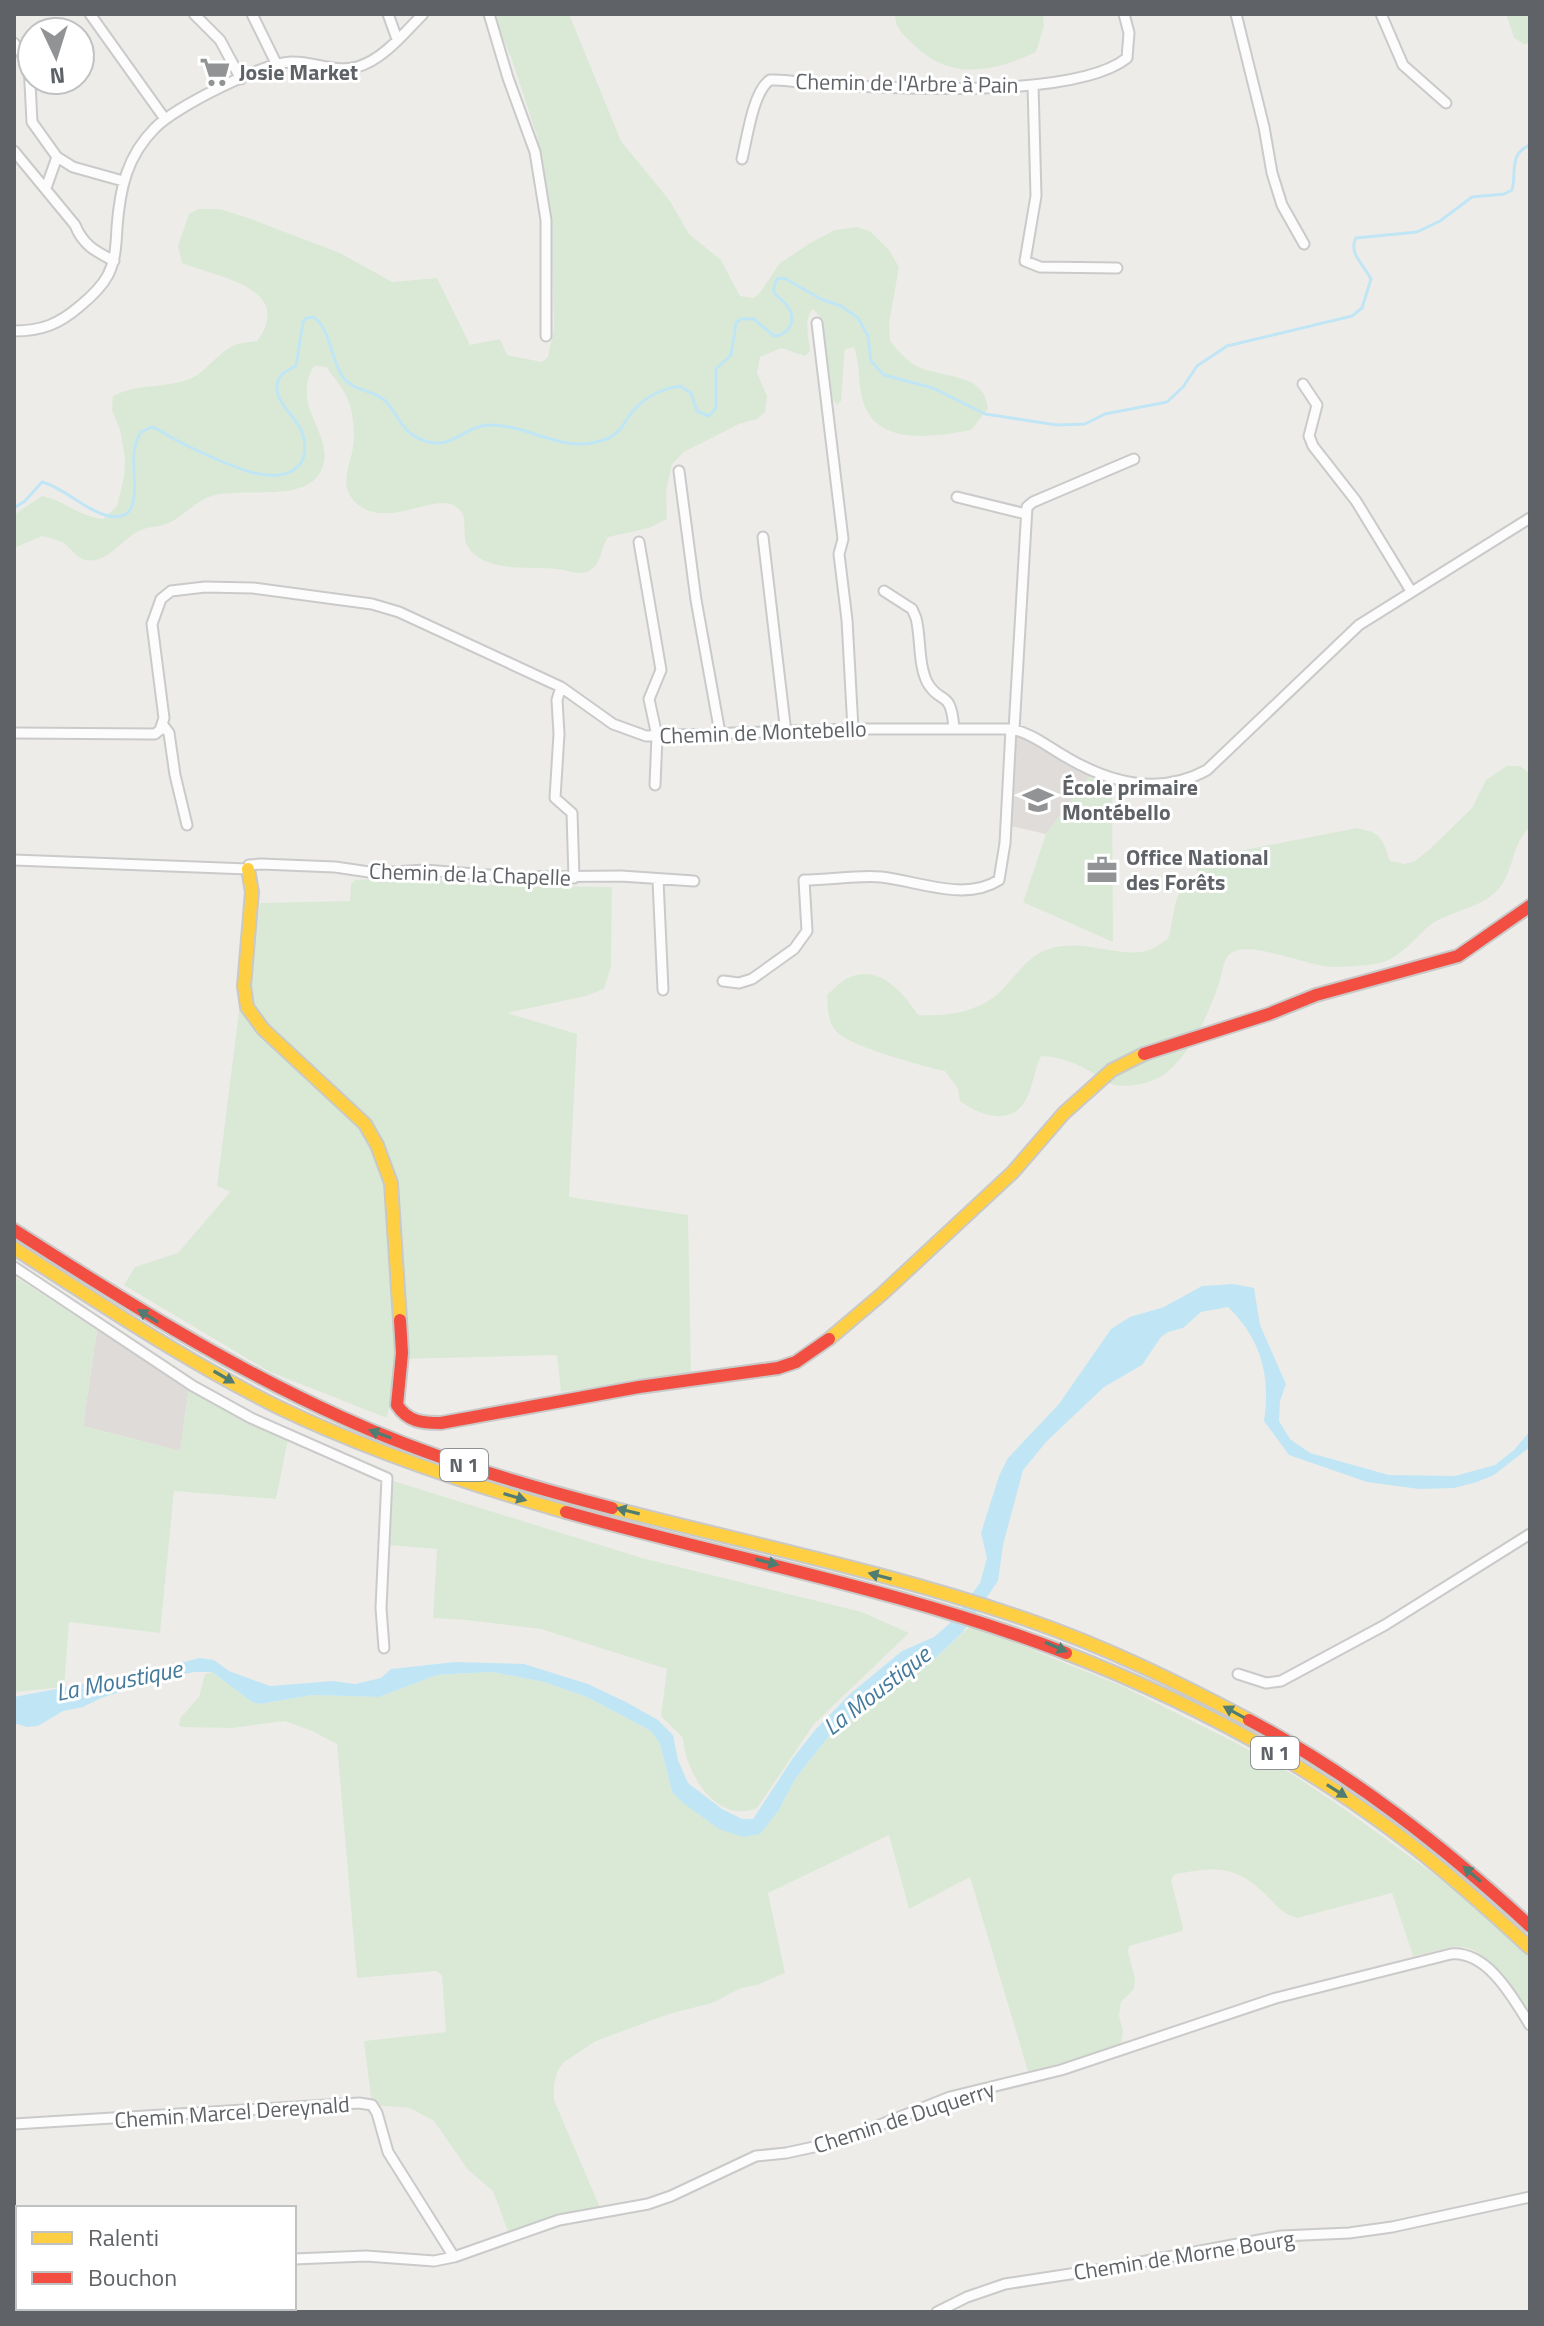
<svg xmlns="http://www.w3.org/2000/svg" width="1544" height="2326" font-family="'Titillium Web',sans-serif">
<style>
.industrial{fill:#dedbd9}
.education{fill:#e0dcd9}
.green{fill:#dae9d6}
.water{fill:#c0e6f5}
.lines{fill:none;stroke-linecap:round;stroke-linejoin:round}
.stream{stroke:#c0e6f5;stroke-width:3}
.street-casing{stroke:#cacaca;stroke-width:13}
.slow-casing{stroke:#c8c9c8;stroke-width:16}
.jam-casing{stroke:#c8c9c8;stroke-width:16}
.street{stroke:#fcfcfc;stroke-width:9}
.slow{stroke:#ffcf43;stroke-width:12}
.jam{stroke:#f24e42;stroke-width:12}
.oneway{fill:#507c71}
.labels{text-anchor:middle;stroke-width:6;stroke-linejoin:round;paint-order:stroke}
.shield{fill:#fff;stroke:#8f9295;stroke-width:2}
.shield-label{font-size:20px;font-weight:bold;fill:#5f6367}
.poi-label{font-size:22px;font-weight:bold;fill:#5f6367;stroke:#fff;text-anchor:start}
.street-label{font-size:22px;fill:#5f6367;stroke:#fff}
.water-label{font-size:24px;font-style:italic;fill:#437a9b;stroke:#fff}
</style>
<rect width="100%" height="100%" fill="#eeece9"/>
<path class="industrial" d="M97,1330l92,58 -9,63 -97,-25z"/>
<path class="education" d="M1009,729l84,43 -47,62 -44,-10z"/>
<path class="green" d="M498,14h71l52,127 49,60 19,33 32,26 19,36 13,2 6,-4 21,-31 32,-21 23,-12 22,-3 14,5 18,18 10,17 -10,57 1,17c7,8 14,17 23,23 27,16 72,6 75,45l-17,21c-32,6 -88,16 -105,-21 -9,-19 -5,-42 -12,-62l-9,2 -4,52 -4,4 -4,-5 -12,-82 -8,-9c-10,11 -4,29 -3,42l-5,5 -24,-8 -21,9 -3,16 10,23 -2,16 -8,7 -18,5 -55,28 -12,12 -6,27 1,28 -18,9 -41,9c-8,12 -6,29 -21,35 -10,3 -20,-2 -30,-3 -27,-3 -67,4 -87,-19 -13,-15 5,-38 -20,-46 -22,-7 -65,25 -94,-1 -19,-18 -5,-37 -3,-57 2,-11 0,-27 -2,-37 -4,-16 -15,-29 -25,-42l-12,-1c-25,42 24,70 7,105 -16,33 -80,15 -109,25 -14,4 -28,19 -41,26 -9,5 -20,4 -30,8 -16,7 -29,27 -46,30 -16,3 -19,-7 -30,-16 -6,-4 -16,-6 -23,-8l-28,12v-33l28,-19c24,5 35,20 61,23l14,-13 7,-29 1,-19 -5,-28 -8,-20 1,-14c23,-12 49,-8 74,-16 19,-6 31,-30 51,-36 6,-2 13,-2 19,-3 40,-54 -44,-65 -75,-78l-4,-17 11,-32 9,-5h22l31,10 89,34 52,29 45,-4 33,67 30,-6 7,16 35,7 6,-5 6,-30 -3,-101 -14,-90 -25,-76 -16,-39z
M895,14h148l1,12 -8,26c-42,20 -86,29 -122,-7 -10,-10 -19,-16 -19,-31z
M1506,14h24v29l-6,1 -10,-6z
M1507,766h13l10,8v53c-18,17 -16,41 -29,59 -18,24 -51,23 -73,41 -15,13 -28,31 -48,36 -15,3 -34,4 -48,4 -25,-1 -82,-27 -101,-14 -8,5 -9,24 -13,33 -10,30 -27,67 -52,87 -12,10 -37,15 -52,12 -8,-2 -15,-8 -21,-12 -17,-10 -32,-16 -52,-17 -6,13 -7,24 -12,37 -13,34 -46,25 -69,8l-2,-12 -13,-18c-20,-4 -96,-25 -108,-39 -10,-10 -9,-24 -10,-37 6,-5 13,-13 19,-16 32,-17 57,13 72,36 26,1 53,-1 76,-18 19,-15 30,-40 55,-48 35,-12 75,12 103,0 6,-3 11,-7 16,-10 5,-16 5,-38 14,-51l16,2 -1,-22 12,-10 15,-4 133,-26c25,5 25,10 33,33l15,3 10,-3 15,-12 42,-41 14,-28z
M1090,775l22,10 1,157 -90,-40 23,-68z
M431,877l46,8 135,2 -1,79 -7,23 -18,7 -79,17 70,21 -8,163 119,18 3,159 -130,18 -4,-37 -159,4 -11,59 -117,-46 -146,-87 11,-18 43,-14 52,-61 -13,-6 23,-183 13,24 76,68 9,-5 -82,-76 -8,-23 12,-88 90,-2 1,-17 4,-4z
M14,1276l83,54 -14,96 97,25 9,-63 99,51 -12,60 -102,-8 -14,142 -91,-11 -5,65 -50,5z
M390,1480l252,78 220,54 47,21 -95,91 -57,84c-41,17 -72,-36 -74,-70l-22,-22 6,-47 -126,-40 -75,-9 -33,-2 4,-69 -49,-4z
M971,1625l151,61 114,57 56,31 54,36 133,97 51,51v58c-15,-21 -39,-64 -66,-69 -14,-2 -36,7 -51,9l-21,-63 -95,25c-17,-5 -21,-14 -34,-26 -31,-29 -50,-24 -88,-18l-4,6 12,47 -1,4 -53,15 -1,6 7,26 -1,11 -13,13 -2,14 4,15 -3,19 -90,28 -60,-201 -61,32 -20,-74 -121,58 17,80 -28,12 -16,3 -29,15 -43,11 -73,27 -32,21 -6,8 -4,14v16l48,112 -92,25 -17,-46 -25,-21 -34,-49 -24,-13 -38,-3 -8,-64 82,-9 -4,-57 -6,-4 -79,7 -20,-234 -25,-13 -27,-10 -53,7 -51,-1 -2,-3 2,-7 18,-20 6,-23 7,-2 40,30 8,2 53,-9 66,2 58,-22 15,-1 40,-2 52,10 43,15 64,34 9,13 12,48 28,22 43,23 36,-27 16,-31 34,-43 63,-50 32,-17z"/>
<path class="water" d="M1234,1284l20,4 6,37 26,59 -6,17 -1,20 11,18 20,14 79,22 66,1 40,-11 19,-15 16,-19v16l-36,28 -17,7 -23,6 -35,1 -52,-7 -78,-27 -25,-34c7,-45 -3,-82 -36,-114l-27,5 -18,16 -15,4 -7,5 -19,28 -38,22 -57,54 -24,29 -20,75 -5,36 -36,52 -38,36 -32,17 -63,50 -34,43 -16,31 -19,24 -17,3 -24,-8 -36,-26 -11,-11 -12,-48 -9,-13 -64,-34 -43,-15 -52,-10 -40,2 -15,1 -58,22 -66,-2 -53,9 -8,-2 -40,-30h-18l-30,6 -63,20 -18,9 -20,4 -25,15 -11,1 -13,-4v-26l142,-27 43,-12 15,2 15,11 41,15 63,-5 22,3 26,-6 10,-9 64,-7 69,2 64,20 38,18 32,18 15,15 5,25 10,23 34,26 20,10h11l40,-61 22,-28 35,-36 52,-43 32,-14 15,-13 31,-41 7,-25 -6,-25 18,-57 9,-18 51,-54 52,-75 19,-12 34,-10 38,-21z"/>
<g class="lines">
<path class="stream" d="M14,508l11,-7 17,-19c22,6 38,24 60,32 44,15 30,-34 32,-59 0,-8 3,-16 7,-23l11,-5c9,3 14,8 22,12 25,13 52,26 80,34 29,7 58,-1 49,-38 -5,-19 -32,-33 -25,-54 2,-8 11,-11 18,-15l7,-44 3,-4 7,-1c17,10 18,42 29,59 12,17 34,13 46,28 8,9 12,21 22,29 38,27 51,-8 80,-8 43,0 74,32 119,13 10,-5 14,-13 20,-22 12,-17 31,-27 51,-30l11,7 6,18 12,5 7,-8v-39l15,-14 5,-32 5,-4h13l20,17c15,-1 23,-16 14,-29 -3,-6 -11,-10 -14,-15 -1,-5 1,-9 3,-13l7,-1 37,21 20,7 17,12 10,18 3,25 13,14 49,13 52,26 72,11 28,-1 20,-10 62,-12 16,-15 14,-21 30,-20 125,-30 10,-8 9,-29c-7,-14 -23,-26 -15,-41l61,-6 23,-11 32,-24 32,-3 8,-4c5,-18 -4,-36 18,-45"/>
<g class="street-casing">
<path id="street" d="M90,14l75,105
M194,14l26,26 21,39
M252,14l24,49
M388,14l9,25
M489,14l19,64 27,74 11,68v116
M1236,14l28,113 8,46 10,32 22,39
M1381,14l22,51 43,38
M14,43l15,21 3,58 25,35 16,10 50,14
M1033,85l3,111 -11,65 15,6 77,1
M14,151l61,74c8,20 20,26 39,36
M742,159c5,-20 11,-68 28,-79 16,-1 32,3 49,4 69,4 255,16 308,-26l2,-25 -5,-19
M46,188l11,-31
M817,323l26,216 -4,15 8,66 6,109
M14,331c28,0 45,-7 66,-25 11,-9 21,-18 28,-31 8,-16 8,-31 9,-48 3,-39 10,-71 38,-99 20,-21 108,-65 136,-66 22,-1 44,11 66,5 26,-7 48,-35 66,-53
M1303,384l14,21 -8,31 4,10 43,55 55,90
M679,471l17,129 24,133
M957,497l69,17
M763,537l23,196
M639,542l22,128 -12,29 8,37 -2,49
M884,591l28,18 4,9c5,20 2,45 11,64 13,24 24,5 27,47
M561,687l-4,13 2,34 -4,64 17,15 2,65
M163,725l6,8 6,42 12,50
M1014,730l13,-223 6,-5 101,-43
M14,733l141,1 5,-4 4,-12 -12,-94 9,-25 10,-8 34,-4 48,1 119,16 27,8 162,75 52,37 33,12 207,-7h158c21,4 37,18 55,28 44,26 94,39 141,13l152,-145 171,-107
M14,860l234,9 1,-4 12,-1 74,3 41,6 49,-3 87,7 109,-1 73,5
M658,880l5,110
M723,981l16,2 13,-4 42,-30 13,-18 -3,-51c26,0 52,-5 77,-3 37,4 84,25 118,3l6,-37 6,-114
M14,1267l179,119 58,32 136,60 -6,130 3,40
M1238,1674l28,9 15,-2 104,-56 145,-91
M14,2124l345,-21 13,2 5,8 11,39 66,105
M294,2259l72,-3 68,5 20,-4 105,-37 89,-16 23,-8 85,-40 30,-3 51,-11 113,-45 111,-27 215,-72 175,-44c37,-3 62,44 79,71
M14,2307h4
M129,2308l1,4
M937,2312l30,-15 38,-13 98,-15 178,-33 68,-3 43,-6 138,-30"/>
</g>
<g class="slow-casing">
<path id="slow" d="M248,869l4,23 -8,94 3,21 16,22 102,95 12,21 14,38 9,137
M14,1248c87,56 173,114 266,160 92,44 188,76 286,104
M829,1339l53,-45 131,-122 51,-59 48,-43 32,-16
M612,1508c139,36 280,65 416,112 76,26 149,62 221,100
M1066,1653c118,46 234,107 335,184 45,34 87,72 129,111"/>
</g>
<g class="jam-casing">
<path id="jam" d="M1144,1054l125,-40 47,-19 142,-39 72,-50
M14,1230c106,68 212,135 327,187 87,40 179,67 271,91
M400,1320l2,33 -5,52c11,17 25,18 44,18l198,-36 139,-19 18,-6 33,-23
M566,1512c167,47 338,78 500,141
M1249,1720c104,55 195,127 281,206"/>
</g>
<use href="#street" class="street"/>
<use href="#slow" class="slow"/>
<use href="#jam" class="jam"/>
</g>
<defs><path id="oneway-solid" d="M-6-.8H1V-3.2L6.5 0L1 3.2V.8H-6Z" transform="scale(2)"/></defs>
<g class="oneway">
<use href="#oneway-solid" transform="translate(148 1316) rotate(-148)"/>
<use href="#oneway-solid" transform="translate(224 1377) rotate(30)"/>
<use href="#oneway-solid" transform="translate(380 1434) rotate(-160)"/>
<use href="#oneway-solid" transform="translate(515 1497) rotate(17)"/>
<use href="#oneway-solid" transform="translate(628 1511) rotate(-166)"/>
<use href="#oneway-solid" transform="translate(767 1562) rotate(14)"/>
<use href="#oneway-solid" transform="translate(880 1576) rotate(-165)"/>
<use href="#oneway-solid" transform="translate(1056 1647) rotate(23)"/>
<use href="#oneway-solid" transform="translate(1234 1712) rotate(-151)"/>
<use href="#oneway-solid" transform="translate(1337 1791) rotate(32)"/>
<use href="#oneway-solid" transform="translate(1472 1874) rotate(-139)"/>
</g>
<defs>
<g id="supermarket-bare" transform="scale(2.4)"><path d="M-6-5.5h2.5l.6 2H6L4.5 2H-2.5L-4.4-4H-6ZM-1.5 3.2a1.3 1.3 0 1 0 .1 0ZM3 3.2a1.3 1.3 0 1 0 .1 0Z" fill="#919394" stroke="#fff" stroke-width="2.5" paint-order="stroke"/></g>
<g id="school-bare" transform="scale(2.4)"><path d="M0-5L7-2L0 1L-7-2ZM-4 1L0 2.5L4 1V4Q0 6-4 4Z" fill="#919394" stroke="#fff" stroke-width="2.5" paint-order="stroke"/></g>
<g id="office-bare" transform="scale(2.4)"><path d="M-6-3h4V-5.5h4V-3h4V5H-6ZM-1-4.5V-3h2v-1.5ZM-6 0V1H6V0Z" fill="#919394" stroke="#fff" stroke-width="2.5" paint-order="stroke"/></g>
</defs>
<g fill-rule="evenodd">
<use href="#supermarket-bare" x="215" y="72"/>
<use href="#school-bare" x="1038" y="800"/>
<use href="#office-bare" x="1102" y="870"/>
</g>
<g class="labels">
<g class="shield">
<rect x="440" y="1449" width="48" height="32" rx="6"/>
<rect x="1251" y="1737" width="48" height="32" rx="6"/>
</g>
<g class="shield-label">
<text x="464" y="1472">N 1</text>
<text x="1275" y="1760">N 1</text>
</g>
<g class="poi-label">
<text x="239" y="80">Josie Market</text>
<text x="1062" y="795">École primaire<tspan x="1062" dy="25">Montébello</tspan></text>
<text x="1126" y="865">Office National<tspan x="1126" dy="25">des Forêts</tspan></text>
</g>
<g class="street-label">
<text transform="translate(907 83) rotate(1)" y="8">Chemin de l'Arbre à Pain</text>
<text transform="translate(763 732) rotate(-2)" y="8">Chemin de Montebello</text>
<text transform="translate(470 874) rotate(2)" y="8">Chemin de la Chapelle</text>
<text transform="translate(232 2112) rotate(-4)" y="8">Chemin Marcel Dereynald</text>
<text transform="translate(904 2117) rotate(-18)" y="8">Chemin de Duquerry</text>
<text transform="translate(1184 2255) rotate(-9)" y="8">Chemin de Morne Bourg</text>
</g>
<g class="water-label">
<text transform="translate(119 1681) rotate(-11)" y="8">La Moustique</text>
<text transform="translate(877 1691) rotate(-38)" y="8">La Moustique</text>
</g>
</g>
<rect width="1544" height="2326" fill="none" stroke="#5f6367" stroke-width="32"/>
<rect x="16" y="2206" width="280" height="104" fill="#ffffff" stroke="#bfc1c2" stroke-width="2"/>
<rect x="32" y="2232" width="40" height="12" fill="#ffcf43" stroke="#bfc1c2" stroke-width="2"/>
<text x="88" y="2246" font-size="24" fill="#5f6367">Ralenti</text>
<rect x="32" y="2272" width="40" height="12" fill="#f24e42" stroke="#bfc1c2" stroke-width="2"/>
<text x="88" y="2286" font-size="24" fill="#5f6367">Bouchon</text>
<g transform="translate(56 56) rotate(176)"><circle r="38" fill="#ffffff" stroke="#bfc1c2" stroke-width="2"/>
<path d="M0-6L14 30L0 20L-14 30Z" fill="#919394"/>
<text y="-12" font-size="22" font-weight="bold" text-anchor="middle" fill="#5f6367">N</text>
</g>
</svg>
